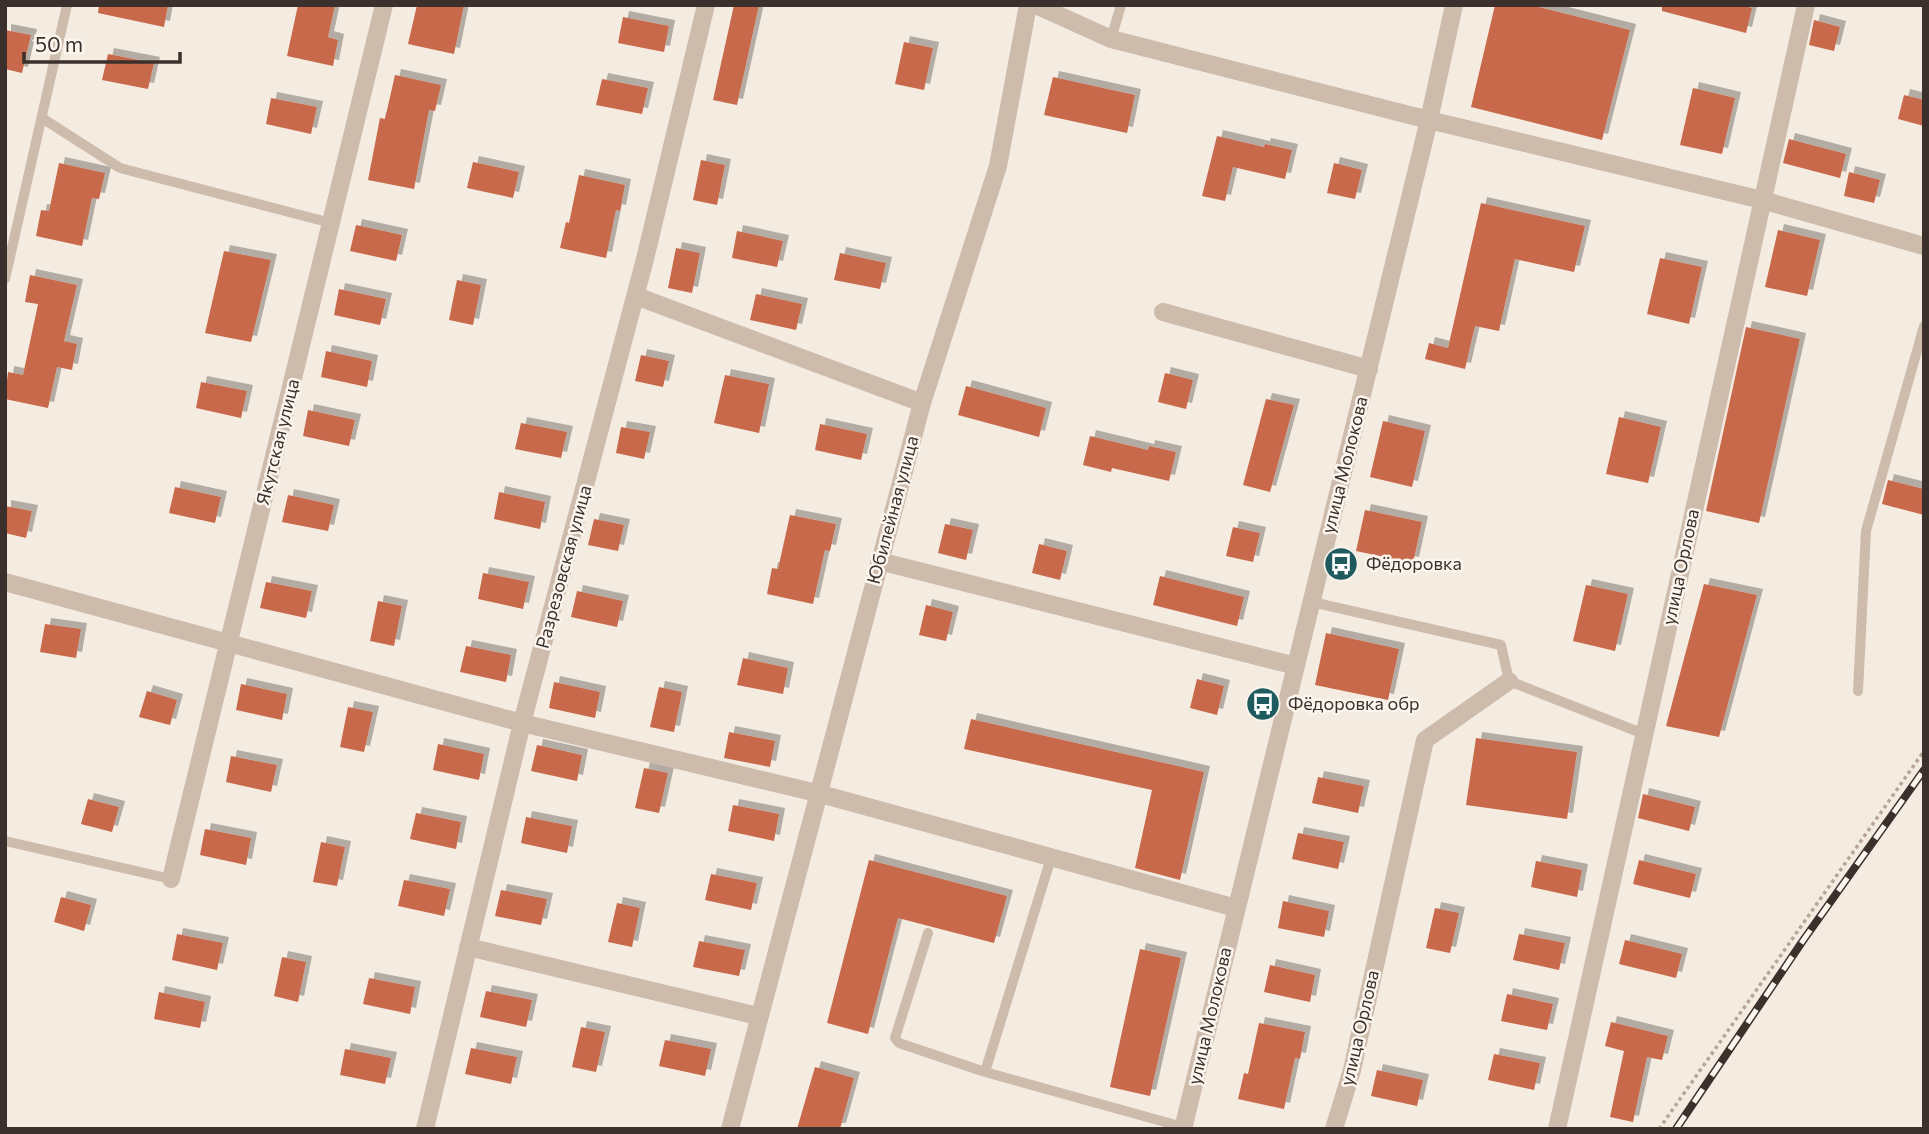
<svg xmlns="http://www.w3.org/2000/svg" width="1929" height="1134" font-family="Commissioner,sans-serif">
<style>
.building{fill:#c8694b;filter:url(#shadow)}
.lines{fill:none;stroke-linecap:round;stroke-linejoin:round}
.path{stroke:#b9a596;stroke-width:3.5;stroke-dasharray:3.5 3.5;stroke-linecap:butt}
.service{stroke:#cdbbac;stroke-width:10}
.minor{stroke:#cdbbac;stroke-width:18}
.tertiary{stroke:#cdbbac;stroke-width:18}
.rail-casing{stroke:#3b302b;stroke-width:8}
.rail{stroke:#fbf5ee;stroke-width:5;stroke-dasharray:16;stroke-linecap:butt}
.labels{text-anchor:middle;stroke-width:5;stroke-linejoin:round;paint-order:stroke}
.street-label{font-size:18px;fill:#3b302b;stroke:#fbf5ee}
.poi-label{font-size:18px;fill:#3b302b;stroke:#fbf5ee;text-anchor:start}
</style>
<defs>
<filter id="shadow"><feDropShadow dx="6" dy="-6" stdDeviation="0" flood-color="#0004"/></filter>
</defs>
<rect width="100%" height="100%" fill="#f4ebe1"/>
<path class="building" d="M99,5h69l-4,22 -66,-14z
M298,5h37l-7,32 10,3 -5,26 -46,-10z
M417,5h47l-10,49 -46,-10z
M734,5h25l-22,100 -24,-5z
M1495,5h36l99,25 -28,110 -131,-33z
M1662,5h78l12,3 -6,25 -84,-22z
M623,17l46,9 -5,26 -46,-9z
M1814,20l26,7 -6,24 -25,-6z
M5,30l26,5 -9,38 -17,-4z
M904,42l29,6 -9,42 -29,-6z
M108,54l46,9 -6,26 -46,-9z
M395,75l46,10 -6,26 -6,-1 -15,79 -46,-9 12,-62 5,1z
M1053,77l82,18 -8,38 -83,-18z
M602,79l46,9 -6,26 -46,-9z
M1693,88l42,10 -13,56 -42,-9z
M1904,95l20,5v26l-26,-7z
M271,98l46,9 -6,27 -45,-10z
M1217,136l47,11 1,-3 27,6 -7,29 -52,-12 -8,34 -23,-5z
M1789,139l57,15 -6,24 -57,-15z
M701,160l24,5 -8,40 -24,-5z
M473,162l46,10 -6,26 -46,-10z
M59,163l46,10 -6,26 -7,-1 -10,48 -46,-10 5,-26 8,1z
M1334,163l28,7 -7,29 -28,-6z
M1849,172l31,8 -6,23 -30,-7z
M579,175l46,10 -5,26 -4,-1 -10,48 -46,-10 6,-26 3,1z
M1481,203l104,23 -11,46 -59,-13 -16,72 -24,-5 -10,43 -40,-10 4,-16 19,5z
M356,225l46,10 -6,26 -46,-10z
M1778,230l42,10 -13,56 -42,-9z
M737,231l46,10 -6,26 -45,-9z
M676,248l24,5 -8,40 -24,-5z
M224,251l47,9 -20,82 -46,-9z
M840,253l46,10 -6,26 -46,-9z
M1660,258l42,9 -13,57 -42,-10z
M30,275l47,10 -13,56 13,3 -5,26 -15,-3 -9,41 -43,-9 3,-27 15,3 15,-71 -13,-2z
M457,280l24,5 -8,40 -24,-5z
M339,289l47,10 -6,26 -46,-10z
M756,294l46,10 -6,26 -46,-10z
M1746,327l54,12 -41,184 -53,-12z
M326,351l46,10 -5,26 -46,-10z
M641,355l28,6 -6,26 -28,-6z
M1165,373l28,7 -7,29 -28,-7z
M725,375l44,9 -10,49 -45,-10z
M201,382l46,9 -6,27 -45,-10z
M966,386l80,22 -7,29 -81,-22z
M1266,399l28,6 -24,87 -27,-7z
M308,410l47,10 -6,26 -46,-10z
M1619,417l42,10 -13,56 -42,-9z
M1383,421l42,10 -13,56 -42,-10z
M521,423l46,9 -6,26 -46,-9z
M820,424l47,10 -6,26 -46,-10z
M621,427l29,5 -6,27 -28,-6z
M1090,436l58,14 1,-4 27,6 -7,29 -57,-13 -1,4 -28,-7z
M1888,480l36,9v26l-42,-11z
M175,487l46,10 -6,26 -46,-10z
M499,492l46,10 -5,27 -46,-10z
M288,495l46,10 -6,26 -46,-9z
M5,506l27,5 -6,27 -21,-5z
M1365,510l57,12 -9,41 -57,-12z
M790,515l46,9 -6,27 -5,-1 -12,54 -46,-10 5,-26 6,1z
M594,519l30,6 -6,26 -30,-6z
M945,524l28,6 -7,30 -28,-7z
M1233,527l27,6 -7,29 -27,-6z
M1039,544l28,7 -7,29 -28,-7z
M483,573l46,9 -6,27 -45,-10z
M1160,576l84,21 -7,29 -84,-21z
M266,582l46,9 -6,27 -46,-10z
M1704,584l53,11 -38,142 -53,-11z
M1586,585l42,9 -13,57 -42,-10z
M577,591l46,10 -6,26 -46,-10z
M378,601l24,5 -8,40 -24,-5z
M926,605l27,7 -7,29 -27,-6z
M45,624l36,5 -5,29 -36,-6z
M1326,633l73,16 -11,51 -73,-15z
M466,646l45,9 -5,27 -46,-10z
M743,658l45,10 -5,26 -46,-9z
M1197,679l27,7 -7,29 -27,-7z
M554,682l46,10 -5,26 -46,-10z
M241,684l46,10 -5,26 -46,-10z
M659,687l23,5 -8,40 -24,-5z
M147,691l30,9 -7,25 -31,-8z
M348,707l25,5 -9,40 -24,-5z
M971,719l233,53 -24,108 -45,-12 17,-78 -188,-41z
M729,732l46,9 -5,26 -46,-9z
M1476,738l101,14 -10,67 -101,-14z
M438,744l46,10 -5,26 -46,-10z
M537,745l45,10 -5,26 -46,-10z
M231,756l46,9 -6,27 -45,-10z
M644,768l24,5 -9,40 -24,-5z
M1318,777l46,9 -6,27 -46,-10z
M1643,794l52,13 -6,24 -51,-13z
M88,799l31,8 -7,25 -31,-8z
M733,805l46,9 -5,27 -46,-10z
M416,813l45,9 -5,27 -46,-10z
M526,817l46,9 -5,27 -46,-10z
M205,829l46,9 -5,27 -46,-10z
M1298,833l46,9 -6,27 -46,-10z
M321,842l24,5 -8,39 -24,-4z
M869,860l138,36 -13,47 -96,-25 -30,116 -41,-11z
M1639,860l57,14 -6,24 -57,-14z
M1536,861l46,9 -5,27 -46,-10z
M711,874l46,9 -6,27 -46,-10z
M404,880l46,9 -6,27 -46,-10z
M501,890l46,9 -6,26 -46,-9z
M61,897l30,8 -7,26 -30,-9z
M1283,901l46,10 -5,26 -46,-9z
M617,903l23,5 -8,39 -24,-5z
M1435,908l24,5 -9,40 -24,-5z
M177,934l46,9 -6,27 -45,-10z
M1519,934l46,9 -6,27 -46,-10z
M1625,940l57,14 -6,24 -57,-14z
M699,941l46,9 -6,26 -46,-9z
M1140,949l41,9 -31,138 -40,-9z
M282,957l24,5 -8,40 -24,-6z
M1270,965l45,10 -5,27 -46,-10z
M369,978l46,9 -5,27 -47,-10z
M486,991l46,9 -6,27 -46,-10z
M159,992l46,10 -5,26 -46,-9z
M1507,994l46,10 -6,26 -46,-9z
M1611,1022l57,14 -6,24 -15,-3 -14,65 -23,-5 14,-66 -19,-5z
M1259,1023l46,9 -5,27 -5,-1 -11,51 -46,-10 6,-26 4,1z
M581,1027l24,5 -9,40 -24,-5z
M665,1040l46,9 -6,27 -46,-10z
M471,1048l46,9 -6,27 -46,-10z
M345,1049l46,9 -6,26 -45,-9z
M1494,1054l46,9 -6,27 -46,-10z
M815,1067l39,11 -14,51h-43z
M1377,1070l46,10 -6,26 -46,-10z"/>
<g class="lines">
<path class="path" d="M1659,1129l265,-378"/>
<path class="service" d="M1111,39l10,-34
M42,118l78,50 211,55
M5,279l62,-274
M1312,602l189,43 8,36 135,53
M1858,691l8,-160 58,-205
M5,841l166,38
M928,933l-33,105 4,5 86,29 198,55
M985,1072l66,-214"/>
<path class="minor" d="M1036,5l75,34 318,81 333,80 162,46
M636,296l286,107
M1163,312l206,57
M879,561l417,105
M5,582l517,141 295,70 419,115
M171,879l213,-874
M468,947l290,69
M425,1129l97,-406 123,-464 61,-254
M730,1129l192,-726 76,-237 30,-161
M1334,1129l18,-59 73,-330 84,-59
M1557,1129l249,-1124"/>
<path class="tertiary" d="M1183,1129l246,-1009 25,-115"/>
<g class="rail-casing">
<path id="rail" d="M1676,1129l126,-187 122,-172"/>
</g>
<use href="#rail" class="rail"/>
</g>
<defs>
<g id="bus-disc" transform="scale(1.75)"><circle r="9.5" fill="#1f5a5e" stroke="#fbf5ee"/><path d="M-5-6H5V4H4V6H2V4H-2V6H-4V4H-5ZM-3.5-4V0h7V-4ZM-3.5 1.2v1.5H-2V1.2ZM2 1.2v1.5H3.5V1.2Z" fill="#fff"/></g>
</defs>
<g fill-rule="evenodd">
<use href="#bus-disc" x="1341" y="564"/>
<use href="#bus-disc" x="1263" y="704"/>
</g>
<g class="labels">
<g class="street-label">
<text transform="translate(278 442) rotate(-76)" y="6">Якутская улица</text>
<text transform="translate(1345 465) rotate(-76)" y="6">улица Молокова</text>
<text transform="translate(893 510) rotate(-75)" y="6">Юбилейная улица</text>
<text transform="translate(564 567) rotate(-75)" y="6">Разрезовская улица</text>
<text transform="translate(1681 567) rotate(-78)" y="6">улица Орлова</text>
<text transform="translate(1210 1016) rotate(-77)" y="6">улица Молокова</text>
<text transform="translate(1360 1028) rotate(-77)" y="6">улица Орлова</text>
</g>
<g class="poi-label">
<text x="1366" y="570">Фёдоровка</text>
<text x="1288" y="710">Фёдоровка обр</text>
</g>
</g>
<rect width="1929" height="1134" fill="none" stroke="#3b302b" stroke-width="14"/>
<path d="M24 52v10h156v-10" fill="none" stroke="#3b302b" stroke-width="3.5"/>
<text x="35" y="52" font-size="21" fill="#3b302b" stroke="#fbf5ee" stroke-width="5" paint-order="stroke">50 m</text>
</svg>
